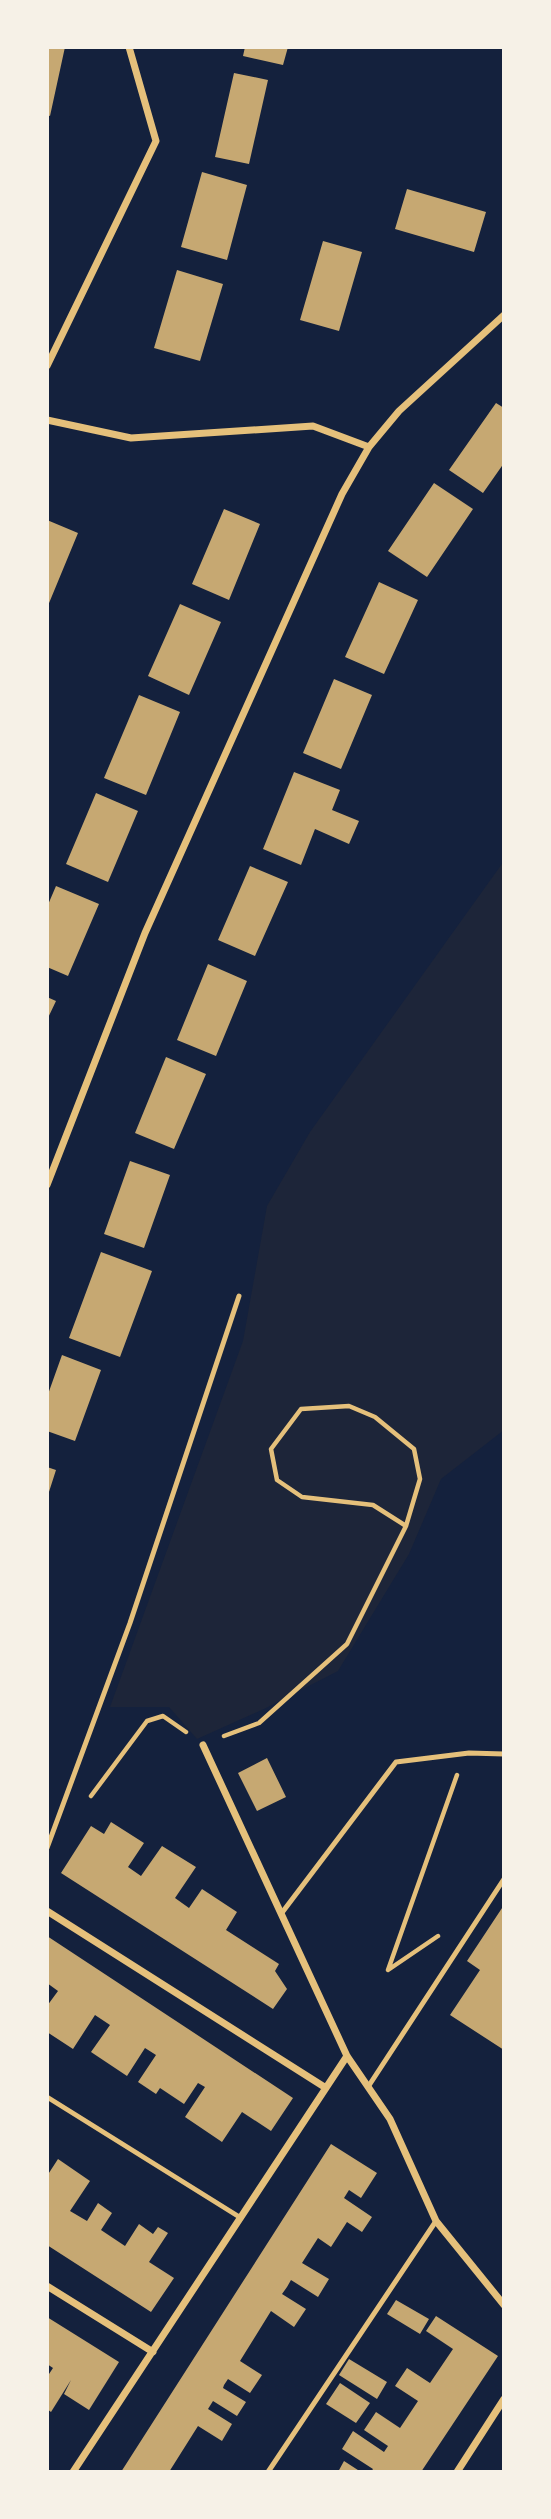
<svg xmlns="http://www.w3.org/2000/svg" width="551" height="2519" font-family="Cabin,sans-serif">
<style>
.green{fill:#1d2539}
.building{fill:#c6a872}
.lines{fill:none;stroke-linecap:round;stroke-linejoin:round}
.path{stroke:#e5c07b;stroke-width:4.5}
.service{stroke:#e5c07b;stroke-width:5}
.minor{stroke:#e5c07b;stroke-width:7}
</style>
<rect width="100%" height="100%" fill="#14213d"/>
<path class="green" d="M504,861v569l-63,49 -32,75 -71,117 -74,38 -67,30 -28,-32h-59l133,-366 24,-135 43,-74z"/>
<path class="building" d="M47,47h18l-15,69 -3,-1z
M245,47h43l-5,18 -40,-9z
M234,73l34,7 -19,84 -34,-7z
M202,172l45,13 -20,75 -46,-13z
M407,189l79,23 -12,40 -79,-23z
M323,241l39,11 -23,79 -39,-11z
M177,270l46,14 -23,77 -46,-13z
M496,403l8,5v55l-21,30 -34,-23z
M434,483l39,26 -46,68 -39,-26z
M224,509l36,15 -31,76 -37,-16z
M47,520l31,13 -31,75z
M379,582l39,18 -34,74 -39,-17z
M180,604l41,18 -32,73 -41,-19z
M334,679l38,16 -31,74 -38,-16z
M139,695l41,17 -34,83 -42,-17z
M294,772l46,18 -8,20 27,11 -10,23 -34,-15 -14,36 -38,-16z
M96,793l42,18 -30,71 -42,-18z
M250,866l38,16 -33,74 -37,-16z
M56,886l43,18 -31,72 -21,-9v-60z
M208,964l39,17 -31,75 -39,-16z
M47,997l9,4 -9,19z
M166,1057l40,17 -32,75 -39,-16z
M130,1161l40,14 -26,73 -40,-14z
M101,1252l51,19 -32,86 -51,-19z
M62,1355l39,15 -26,71 -28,-10v-34z
M47,1467l9,3 -8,25h-1z
M267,1758l19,39 -29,14 -19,-38z
M111,1822l33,21 -16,24 13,9 21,-30 34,21 -21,31 14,10 13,-19 35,23 -11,18 53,34 -4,7 12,18 -14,20 -212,-136 30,-47 13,8z
M504,1905v145l-54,-35 30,-45 -13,-9z
M47,1936l246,162 -22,33 -29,-19 -20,30 -37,-25 20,-30 -7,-4 -14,21 -24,-16 -4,6 -18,-12 18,-27 -11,-7 -18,28 -36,-24 19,-27 -15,-10 -22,34 -26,-17v-26l11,-15 -11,-8z
M331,2144l46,29 -16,25 -12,-8 -5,8 28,19 -10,15 -15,-10 -16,25 -13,-9 -16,25 27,16 -11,18 -27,-17 -4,7 -5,7 24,15 -12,18 -23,-16 -31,50 22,14 -12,18 -22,-14 -4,6 -1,3 23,14 -9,14 -24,-15 -5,8 24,15 -10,17 -24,-15 -29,46h-48z
M58,2159l32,22 -20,30 17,10 11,-18 14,10 -11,17 24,16 14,-22 14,10 5,-7 10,6 -19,29 25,16 -23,34 -104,-67v-69z
M396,2300l33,19 -9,15 -33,-20z
M436,2316l62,40 -77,116h-50l2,-3 -31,-20 11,-18 31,21 4,-6 -24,-16 12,-18 24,16 18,-27 -23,-15 12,-18 23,15 23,-34 -27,-18z
M47,2317l72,45 -30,48 -25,-16 7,-14 -20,32 -4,-3v-32l6,-9 -6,-4z
M349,2359l38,23 -10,17 -38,-24z
M340,2383l30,20 -14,20 -30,-19z
M344,2461l17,11h-23z"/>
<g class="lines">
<path class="path" d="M224,1736l35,-13 88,-79 59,-118 -33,-21 -71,-8 -25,-17 -6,-31 30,-40 48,-3 26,11 39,32 6,30 -14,47
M91,1796l56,-75 16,-5 23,16
M438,1936l-50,34 69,-195"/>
<path class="service" d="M47,1848l83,-225 109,-327
M281,1914l115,-152 73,-9 35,1
M368,2087l136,-208
M47,2097l194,121
M268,2472l168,-251"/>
<path class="minor" d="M47,366l109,-225 -27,-94
M47,420l84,18 182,-12 56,21
M47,1185l98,-252 197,-439 27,-47 30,-36 105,-96
M203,1745l144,311 43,63 46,102 68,84
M47,1911l279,177
M47,2286l106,66
M73,2472l274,-416
M457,2472l47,-73"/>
</g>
<rect width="551" height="2519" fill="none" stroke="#f6f1e7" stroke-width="98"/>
</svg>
